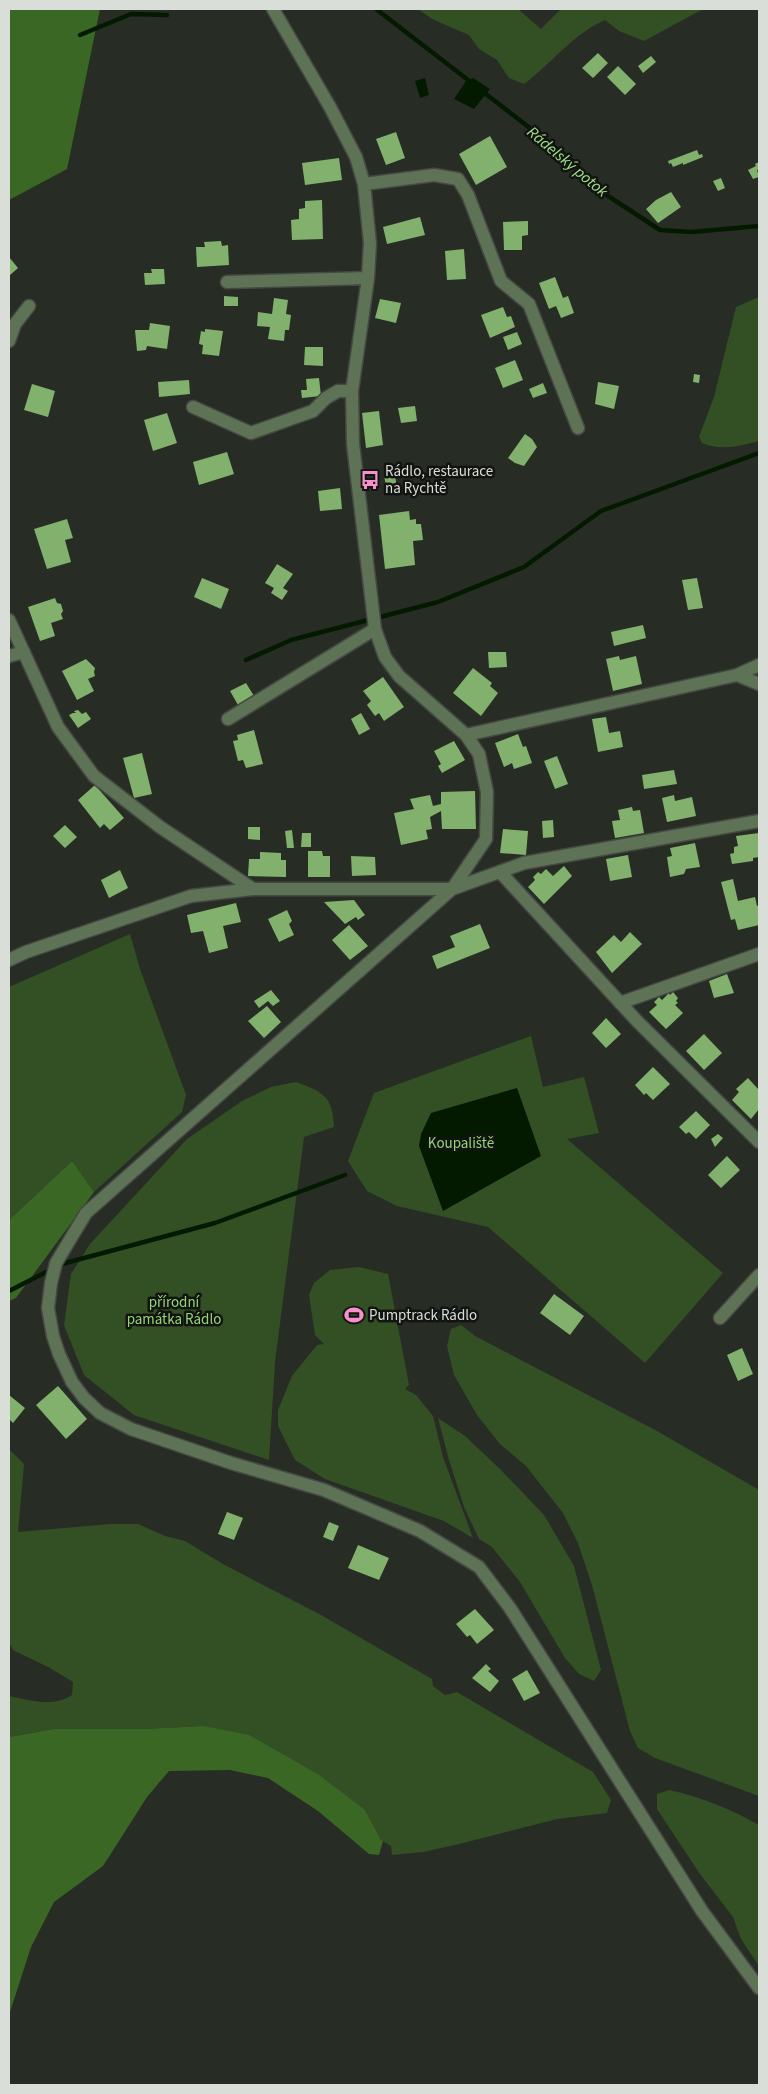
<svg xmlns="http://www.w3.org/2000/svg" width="768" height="2094" font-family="'Source Sans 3',sans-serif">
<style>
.green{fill:#325024}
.forest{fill:#3b6724}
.water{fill:#041a00}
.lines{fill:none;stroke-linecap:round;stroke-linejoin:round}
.stream{stroke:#041a00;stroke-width:4.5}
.building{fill:#81b16c}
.minor-casing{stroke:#444942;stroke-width:15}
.minor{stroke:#5e7256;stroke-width:12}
.labels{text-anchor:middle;stroke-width:5;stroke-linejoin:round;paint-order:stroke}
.poi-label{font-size:15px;fill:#daded8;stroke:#121411;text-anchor:start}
.park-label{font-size:15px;fill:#95d579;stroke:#121411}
.water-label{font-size:16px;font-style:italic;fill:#a0e084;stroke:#121411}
</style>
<rect width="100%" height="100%" fill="#272d25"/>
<path class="green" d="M418,9h100l23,20 20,-20h142l-59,32 -25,-10 -14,-11c-31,13 -54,44 -81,64l-15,-6 -12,-18 -18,-11 -10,-14 -37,-16z
M759,297v144c-20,5 -37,10 -57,2l-3,-6 15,-40 22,-90z
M130,934l10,35 46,126 -4,17 -88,80 -22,-31 -63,59v-233z
M531,1036l12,51 41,-10 15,56 -32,6 156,134 -78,90 -157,-136 -91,-21 -30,-15 -19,-30 26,-68z
M296,1082c27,10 37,14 38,45l-30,10 -29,225 -6,98 -135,-45 -50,-40 -20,-50 7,-51 19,-30 97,-105 55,-38 29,-14z
M359,1267l29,7 21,111 -4,4 11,6 17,21 10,41 30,81 -29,-17 -119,-42 -30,-19 -17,-34v-16l14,-34 25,-31 7,-1 -9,-9 -6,-40 5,-12 16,-13z
M461,1325l14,11 182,95 102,59v306l-104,-38 -17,-10 -8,-17 -38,-146 -14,-42 -15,-30 -37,-47 -26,-22 -23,-29 -23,-40 -7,-29 4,-17z
M438,1418l27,18 35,33 44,46 30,51 27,104 -7,11 -15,-7 -14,-16 -45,-76 -28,-35 -13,-8 -15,-32 -15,-47z
M9,1449l15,15 -6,68 93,-8h27l27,12 20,5 38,23 98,51 111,64 1,7 12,9 12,-3 136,80 18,28 -4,13 -50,6 -98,25 -36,8 -31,3 -1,-9 -10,-6 -16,-30 -162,-84 -60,3h-89l-45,8v-41c21,4 44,12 63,-1l1,-13 -23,-14 -37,-18 -4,-8z
M669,1790c32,7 62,19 90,35v141l-18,-27 -8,-22 -33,-43 -43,-65v-15z"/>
<path class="forest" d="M9,9h91l-33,160 -58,31z
M72,1161l22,31 -78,106 -7,3v-81z
M203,1726l46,9 70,40 46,35 16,30 2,1 -4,14 -10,-1 -51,-43 -50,-33 -38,-8 -61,1 -22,26 -44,69 -49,36 -23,45 -22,68v-278l45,-8h89z"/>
<path class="water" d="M425,78l4,17 -9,3 -5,-17z
M473,78l17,11 -16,20 -20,-10 12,-18z
M517,1088l24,68 -98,55 -24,-65 2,-12 10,-21z"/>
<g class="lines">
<path class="stream" d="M376,9l96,74
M80,35l51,-21 36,1
M482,91l92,71 22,26 64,42 31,2 68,-6
M246,660l45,-20 147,-38 86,-35 77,-56 158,-58
M58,1265l157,-42 130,-48
M9,1291l43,-22"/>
</g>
<path class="building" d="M598,53l10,10 -15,15 -11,-10z
M651,56l5,6 -13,11 -5,-7z
M618,66l18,18 -11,11 -18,-18z
M396,132l9,26 -19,7 -10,-26z
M490,136l17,31 -31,18 -17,-31z
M697,150l2,5 3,-1 1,3 -20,8v-2l-10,4 -2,-4 -2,1 -1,-3z
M339,158l3,22 -37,5 -3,-22z
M759,162v7l-2,1 2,7 -6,2 -5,-9 8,-4 -1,-2z
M721,178l4,10 -7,3 -5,-10z
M671,192l10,15 -23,16 -12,-14 10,-9z
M322,200l1,39 -31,1 -1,-20 8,-1v-10l6,-1v-7z
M420,217l5,18 -38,9 -4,-17z
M528,221v14l-6,1v14h-18l-1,-28z
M221,241l1,5 6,-1 1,20 -32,2 -1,-20h9l-1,-5z
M464,249l2,30 -19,1 -2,-29z
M9,257l9,11 -9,8z
M151,269h13l1,15 -20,1 -1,-12h8z
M555,277l8,21 5,-2 6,17 -13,5 -5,-12 -7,3 -10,-26z
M224,296l14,1v9h-14z
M274,298l14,2 -2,14 5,1 -2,15h-4l-1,11 -16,-2 2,-12 -13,-1 1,-14 14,2z
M380,299l21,4 -5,20 -21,-5z
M503,307l4,10 4,-1 4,11 -25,11 -9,-23z
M150,323l20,3 -3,23 -20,-3 -1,4 -9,1 -2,-21h14z
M205,329l18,2 -4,25 -17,-2 1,-9 -4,-1 2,-13 4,1z
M517,332l5,12 -14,6 -5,-13z
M305,347h18v19l-19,-1z
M515,360l8,20 -20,8 -8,-20z
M694,374l6,1 -1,8 -6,-1z
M319,378l2,18 -19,2 -1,-8h6l-1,-11z
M189,380l1,14 -31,3 -1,-15z
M598,382l21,4 -5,23 -19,-5z
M543,383l4,10 -14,5 -4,-9z
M32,384l23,7 -7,26 -24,-7z
M415,406l2,15 -16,2 -3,-15z
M379,411l4,34 -17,3 -4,-35z
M167,413l10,30 -24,8 -9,-31z
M525,434l7,5 5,8 -13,19 -9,-3 -7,-5z
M227,452l7,22 -35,11 -6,-23z
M395,474l2,16 -10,2 -3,-17z
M340,488l2,21 -22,2 -2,-20z
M409,511l1,9 6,-1v5h5l2,16 -10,1 2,24 -30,4 -6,-54z
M67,519l6,19 -8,2 6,22 -24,7 -13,-40z
M277,564l16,10 -10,14 5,3 -6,9 -11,-7 3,-5 -9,-5z
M202,578l27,11 -8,20 -27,-12z
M697,578l6,30 -15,2 -6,-30z
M55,598l2,5 4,1 2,7 -2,3 2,5 -12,4 4,13 -15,5 -12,-34z
M643,625l3,13 -32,8 -3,-14z
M488,652h18l1,15 -18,1z
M619,656l1,4 16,-4 6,28 -29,7 -7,-32z
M86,659l9,9 -1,4 1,4 -7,3 6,12 -17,9 -15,-29z
M473,668l19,15 -2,3 8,7 -17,23 -28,-23z
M383,677l21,30 -20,14 -5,-8 -4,3 -8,-11 4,-4 -8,-10z
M246,683l8,13 -16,9 -8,-14z
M78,710l4,4 4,-2 5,7 -13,9 -9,-13 4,-2h3l-2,-2z
M361,713l9,16 -11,6 -8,-16z
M606,717l3,16 11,-2 3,16 -25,5 -6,-33z
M254,730l9,34 -17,4 -3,-8 -5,1 -5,-20 5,-1 -1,-5z
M518,734l5,13 3,-1 6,17 -18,6 -2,-6 -8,4 -9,-24z
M454,741l11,19 -23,13 -4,-7 3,-2 -7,-13z
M142,753l10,41 -18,4 -11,-40z
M557,756l11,28 -13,5 -11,-28z
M674,770l3,14 -33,5 -2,-14z
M95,785l29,33 -14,12 -6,-6 -4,4 -22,-28z
M475,791l1,38h-34l-1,-18 -11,6 2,12 -6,1 2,9 -27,6 -7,-32 20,-4 -4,-10 20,-4 3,11 8,-2v-12z
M674,795l1,6 17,-4 4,19 -29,6 -5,-24z
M632,807l1,4 7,-1 4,23 -29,5 -3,-17 8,-1 -2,-10z
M553,820l1,17 -11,1 -1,-17z
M65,825l12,12 -12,11 -12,-12z
M248,827h12v13l-12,-1z
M503,829l25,2 -2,24 -26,-2z
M292,830l2,18h-7l-2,-17z
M302,833h9v14h-10z
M759,833v24l-6,1v3l-21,3 -2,-10 4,-1v-6l4,-1 -2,-10z
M695,843l5,24 -14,2 -2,5 -14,3 -3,-20 5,-1 -2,-8z
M308,851h14l1,5h7v21h-22z
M260,852l21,1v7h5v17l-38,-1 1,-17h11z
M628,855l4,22 -22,4 -4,-22z
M351,856l24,1 1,18 -24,1z
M564,866l8,10 -28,28 -16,-17 7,-7 -2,-3 5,-5 3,2 5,-5 7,7z
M120,870l8,18 -19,10 -8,-18z
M733,879l5,22 17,-4 2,9 2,-1v20l-21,5 -3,-11 -4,1 -10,-38z
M354,900l11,15 -7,5 -2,-3 -11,7 -21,-22z
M236,903l5,19 -18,4 5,22 -19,5 -6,-22 -12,2 -4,-18z
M287,910l5,11 -3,3 5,11 -15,7 -11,-23z
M480,924l10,24 -53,21 -5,-13 23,-9 -5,-11z
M349,925l19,21 -18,14 -18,-20z
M630,932l12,12 -30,29 -16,-21 18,-17 7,7z
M727,974l7,19 -20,5 -5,-17z
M271,990l9,11 -7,5 -5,-5 -9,7 -5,-7z
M673,992l5,6 -2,3 2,2 -3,2 8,8 -17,16 -17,-17 8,-7 -3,-3 5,-5 3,3 7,-7 1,2z
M267,1006l14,16 -17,16 -16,-17z
M606,1018l15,16 -15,14 -14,-15z
M704,1034l18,19 -18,17 -18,-19z
M653,1067l17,17 -17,16 -7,-7 -2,2 -9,-10z
M748,1078l11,12v19l-8,10 -19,-19 7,-8 -3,-3z
M696,1111l14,14 -14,14 -7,-7 -3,2 -7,-7z
M718,1134l5,4 -8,9 -4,-8z
M727,1156l13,14 -19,18 -13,-13z
M554,1294l30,22 -14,19 -30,-22z
M742,1348l11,26 -15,7 -11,-26z
M58,1386l29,33 -21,20 -30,-34z
M9,1395l16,13 -12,15 -4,-4z
M227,1512l16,6 -9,22 -16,-6z
M329,1522l10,4 -6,15 -10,-4z
M358,1545l31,13 -10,22 -31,-12z
M475,1609l19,21 -17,14 -7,-9 -3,2 -11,-13z
M486,1664l5,5 -3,2 11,10 -9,11 -18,-14z
M527,1670l13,23 -16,8 -12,-22z"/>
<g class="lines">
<g class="minor-casing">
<path id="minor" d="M273,9l57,98 26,50 8,27 6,59 -2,35 -16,113 1,53 22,185 10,28 14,19 67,59 13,19 8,38 -1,47 -34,50 -366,324 -30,50 -5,20 -3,25 5,28 6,18 13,28 12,16 16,15 31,16 100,34 93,27 96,41 59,36 31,41 192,303 57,77
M364,184l70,-9 24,4 10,16 33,86 28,23 49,124
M227,282l141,-4
M9,341l6,-17 14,-18
M193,407l58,26 62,-22 13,-13 12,-7h14
M9,620l49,107 36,49 66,51 93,62
M9,656l15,-4
M737,675l22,9
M228,719l147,-90
M466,735l271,-60 22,-10
M500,872l137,149 122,121
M9,960l17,-8 165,-56 62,-7h199l72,-26 235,-42
M620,1003l139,-49
M720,1318l39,-43"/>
</g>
<use href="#minor" class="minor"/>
</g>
<defs>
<g id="bus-bare" transform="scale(1.5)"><path d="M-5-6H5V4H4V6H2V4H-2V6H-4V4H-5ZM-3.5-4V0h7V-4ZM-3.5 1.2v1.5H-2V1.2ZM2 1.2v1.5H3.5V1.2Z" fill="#f98fca" stroke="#121411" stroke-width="2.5" paint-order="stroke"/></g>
<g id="stadium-bare" transform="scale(1.5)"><path d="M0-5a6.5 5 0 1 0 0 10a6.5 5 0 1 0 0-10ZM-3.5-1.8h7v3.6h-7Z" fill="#f98fca" stroke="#121411" stroke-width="2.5" paint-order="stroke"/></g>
</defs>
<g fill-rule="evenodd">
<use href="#bus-bare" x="370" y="480"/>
<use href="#stadium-bare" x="354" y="1315"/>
</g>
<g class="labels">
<g class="poi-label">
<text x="385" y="476">Rádlo, restaurace<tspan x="385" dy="17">na Rychtě</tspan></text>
<text x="369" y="1320">Pumptrack Rádlo</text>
</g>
<g class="park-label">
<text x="461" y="1148">Koupaliště</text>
<text x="174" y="1307">přírodní<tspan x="174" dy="17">památka Rádlo</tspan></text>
</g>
<g class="water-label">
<text transform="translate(568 161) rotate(40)" y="6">Rádelský potok</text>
</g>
</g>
<rect width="768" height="2094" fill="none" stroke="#daded8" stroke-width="20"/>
</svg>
